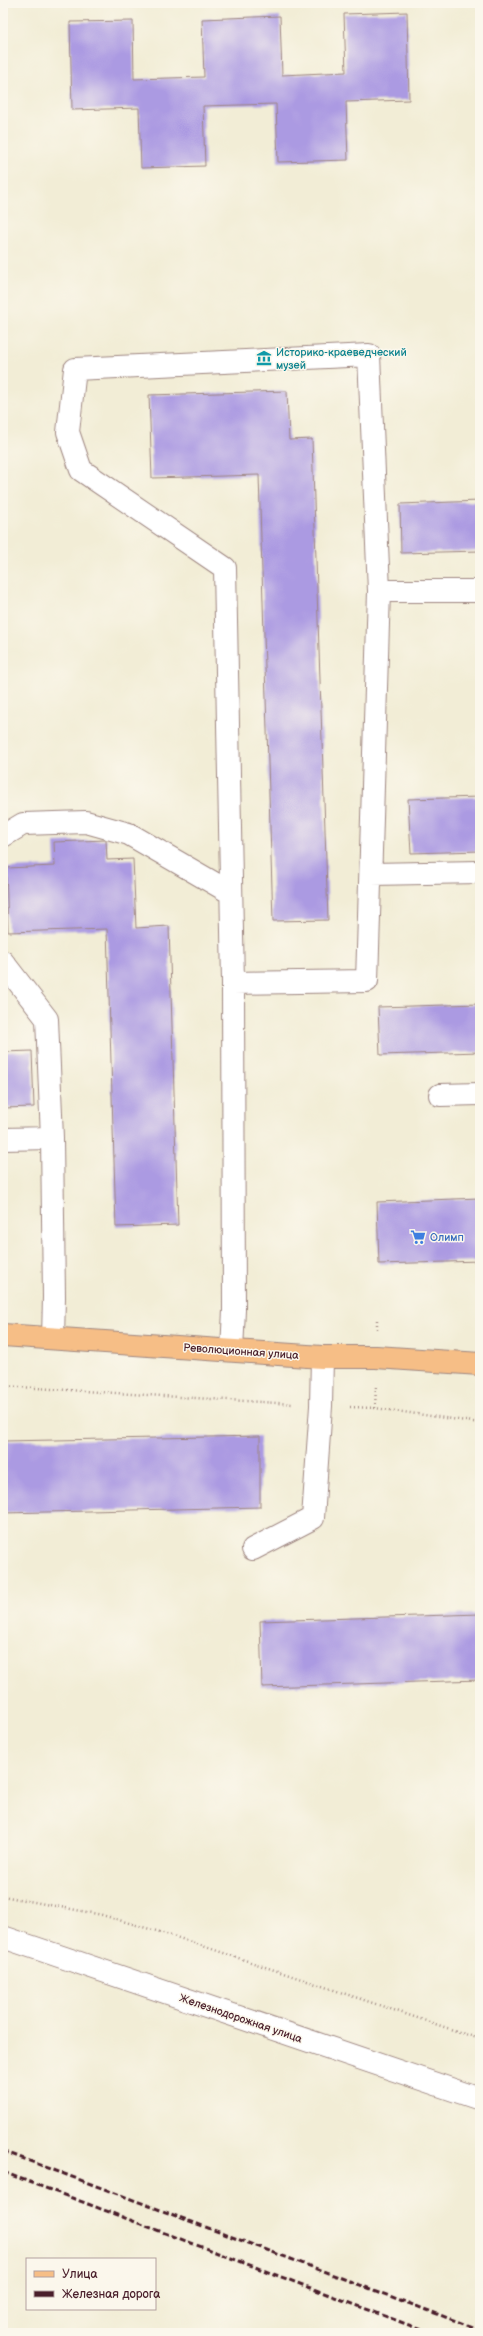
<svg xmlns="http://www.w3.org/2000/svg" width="483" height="2336" font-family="'Balsamiq Sans',sans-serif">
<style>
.building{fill:#ab9ae2}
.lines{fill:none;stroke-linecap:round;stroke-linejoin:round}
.minor-casing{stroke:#9e8680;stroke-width:24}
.major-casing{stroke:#9e8680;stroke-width:24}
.path{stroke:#9e8680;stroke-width:2.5;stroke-dasharray:1 3;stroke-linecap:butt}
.minor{stroke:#fff;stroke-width:22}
.major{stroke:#f6be86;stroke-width:22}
.rail{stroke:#4a1f2b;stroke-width:3;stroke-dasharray:6 3;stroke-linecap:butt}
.labels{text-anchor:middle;stroke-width:3;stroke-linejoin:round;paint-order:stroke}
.culture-label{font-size:11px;fill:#0d838f;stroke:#fbf7ec;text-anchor:start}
.shop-label{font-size:11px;fill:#366cbe;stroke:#fbf7ec;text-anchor:start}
.street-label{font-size:11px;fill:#4a1f2b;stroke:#fbf7ec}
</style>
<rect width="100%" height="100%" fill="#fbf7ec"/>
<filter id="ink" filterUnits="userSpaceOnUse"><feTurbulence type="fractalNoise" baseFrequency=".025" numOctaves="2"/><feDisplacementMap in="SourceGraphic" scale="8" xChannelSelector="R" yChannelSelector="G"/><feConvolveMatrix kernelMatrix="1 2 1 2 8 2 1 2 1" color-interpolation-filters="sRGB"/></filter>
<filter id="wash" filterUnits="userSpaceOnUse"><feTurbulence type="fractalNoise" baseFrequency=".012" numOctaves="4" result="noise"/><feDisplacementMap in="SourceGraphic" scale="16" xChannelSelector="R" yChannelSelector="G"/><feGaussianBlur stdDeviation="0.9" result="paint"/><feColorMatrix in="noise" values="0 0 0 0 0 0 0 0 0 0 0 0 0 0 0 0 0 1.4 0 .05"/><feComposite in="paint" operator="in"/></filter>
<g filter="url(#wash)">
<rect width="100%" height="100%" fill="#f2edd6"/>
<g id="blocks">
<path class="building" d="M407,12l2,88 -63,2 2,58 -70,2 -2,-58 -73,2 2,60 -64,2 -2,-60 -67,2 -2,-88 63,-1 1,58 70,-2 -2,-58 78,-3 2,59 64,-3 -2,-58z
M287,391l2,49 23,-1 16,481 -55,1 -14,-446 -107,3 -3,-83z
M480,501v50l-79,2 -1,-49z
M480,797v54l-69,2 -3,-54z
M106,840l1,20 26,-1 3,69 33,-2 9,299 -62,2 -9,-298 -99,3 -2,-64 49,-2 -1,-24z
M480,1004v48l-100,3 -2,-48z
M32,1051l2,56 -31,1v-56z
M480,1198v63l-101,3 -2,-62z
M260,1436v71l-257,6v-72z
M480,1614v66l-218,7 -2,-66z"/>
</g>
</g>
<g filter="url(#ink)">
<use href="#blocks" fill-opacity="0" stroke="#9e8680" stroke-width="1"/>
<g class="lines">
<g class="minor-casing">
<path id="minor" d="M379,591h101
M3,836l20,-12 63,-2 43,12 102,59
M371,874l109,-2
M3,962l44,57 5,119 2,159 -1,41
M440,1095l40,-1
M3,1139l49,-1
M232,1350l2,-40 -1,-327 -8,-415 -144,-98 -13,-38 7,-63 294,-14 10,236 -12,390 -134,2
M253,1549l60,-31 8,-112 1,-49
M3,1937l477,162"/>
</g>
<g class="major-casing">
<path id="major" d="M3,1335l319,22h54l104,7"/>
</g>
<path class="path" d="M377,1329v-12
M3,1386l290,18
M350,1407l25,1 105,15
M375,1408l1,-22
M3,1896l99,19 68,20 310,104"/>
<use href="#minor" class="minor"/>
<use href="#major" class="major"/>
<path class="rail" d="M3,2151l477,179
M3,2172l427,161"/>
</g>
</g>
<defs>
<g id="museum-bare" transform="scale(1.2)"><path d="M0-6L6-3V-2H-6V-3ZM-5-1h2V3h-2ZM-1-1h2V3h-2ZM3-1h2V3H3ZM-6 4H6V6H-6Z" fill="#0f9aa8" stroke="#fbf7ec" stroke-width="2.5" paint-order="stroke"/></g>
<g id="supermarket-bare" transform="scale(1.2)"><path d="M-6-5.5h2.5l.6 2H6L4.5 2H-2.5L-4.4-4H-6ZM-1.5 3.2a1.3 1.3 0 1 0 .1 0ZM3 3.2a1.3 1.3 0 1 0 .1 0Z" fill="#3f7fe0" stroke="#fbf7ec" stroke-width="2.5" paint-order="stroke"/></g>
</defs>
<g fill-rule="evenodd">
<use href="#museum-bare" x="264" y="358"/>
<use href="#supermarket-bare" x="418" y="1237"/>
</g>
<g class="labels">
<g class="culture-label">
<text x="276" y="356">Историко-краеведческий<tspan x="276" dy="13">музей</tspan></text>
</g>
<g class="shop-label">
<text x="430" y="1241">Олимп</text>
</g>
<g class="street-label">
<text transform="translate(241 1351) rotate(4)" y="4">Революционная улица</text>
<text transform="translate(241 2018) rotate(19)" y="4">Железнодорожная улица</text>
</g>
</g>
<rect width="483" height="2336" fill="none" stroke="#fbf7ec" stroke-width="16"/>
<rect x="26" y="2258" width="130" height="52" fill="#fbf7ec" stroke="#b4a19f"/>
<rect x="34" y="2271" width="20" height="6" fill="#f6be86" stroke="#b4a19f"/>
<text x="62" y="2278" font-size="12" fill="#4a1f2b">Улица</text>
<rect x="34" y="2291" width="20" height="6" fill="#4a1f2b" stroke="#b4a19f"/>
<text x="62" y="2298" font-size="12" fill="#4a1f2b">Железная дорога</text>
</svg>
